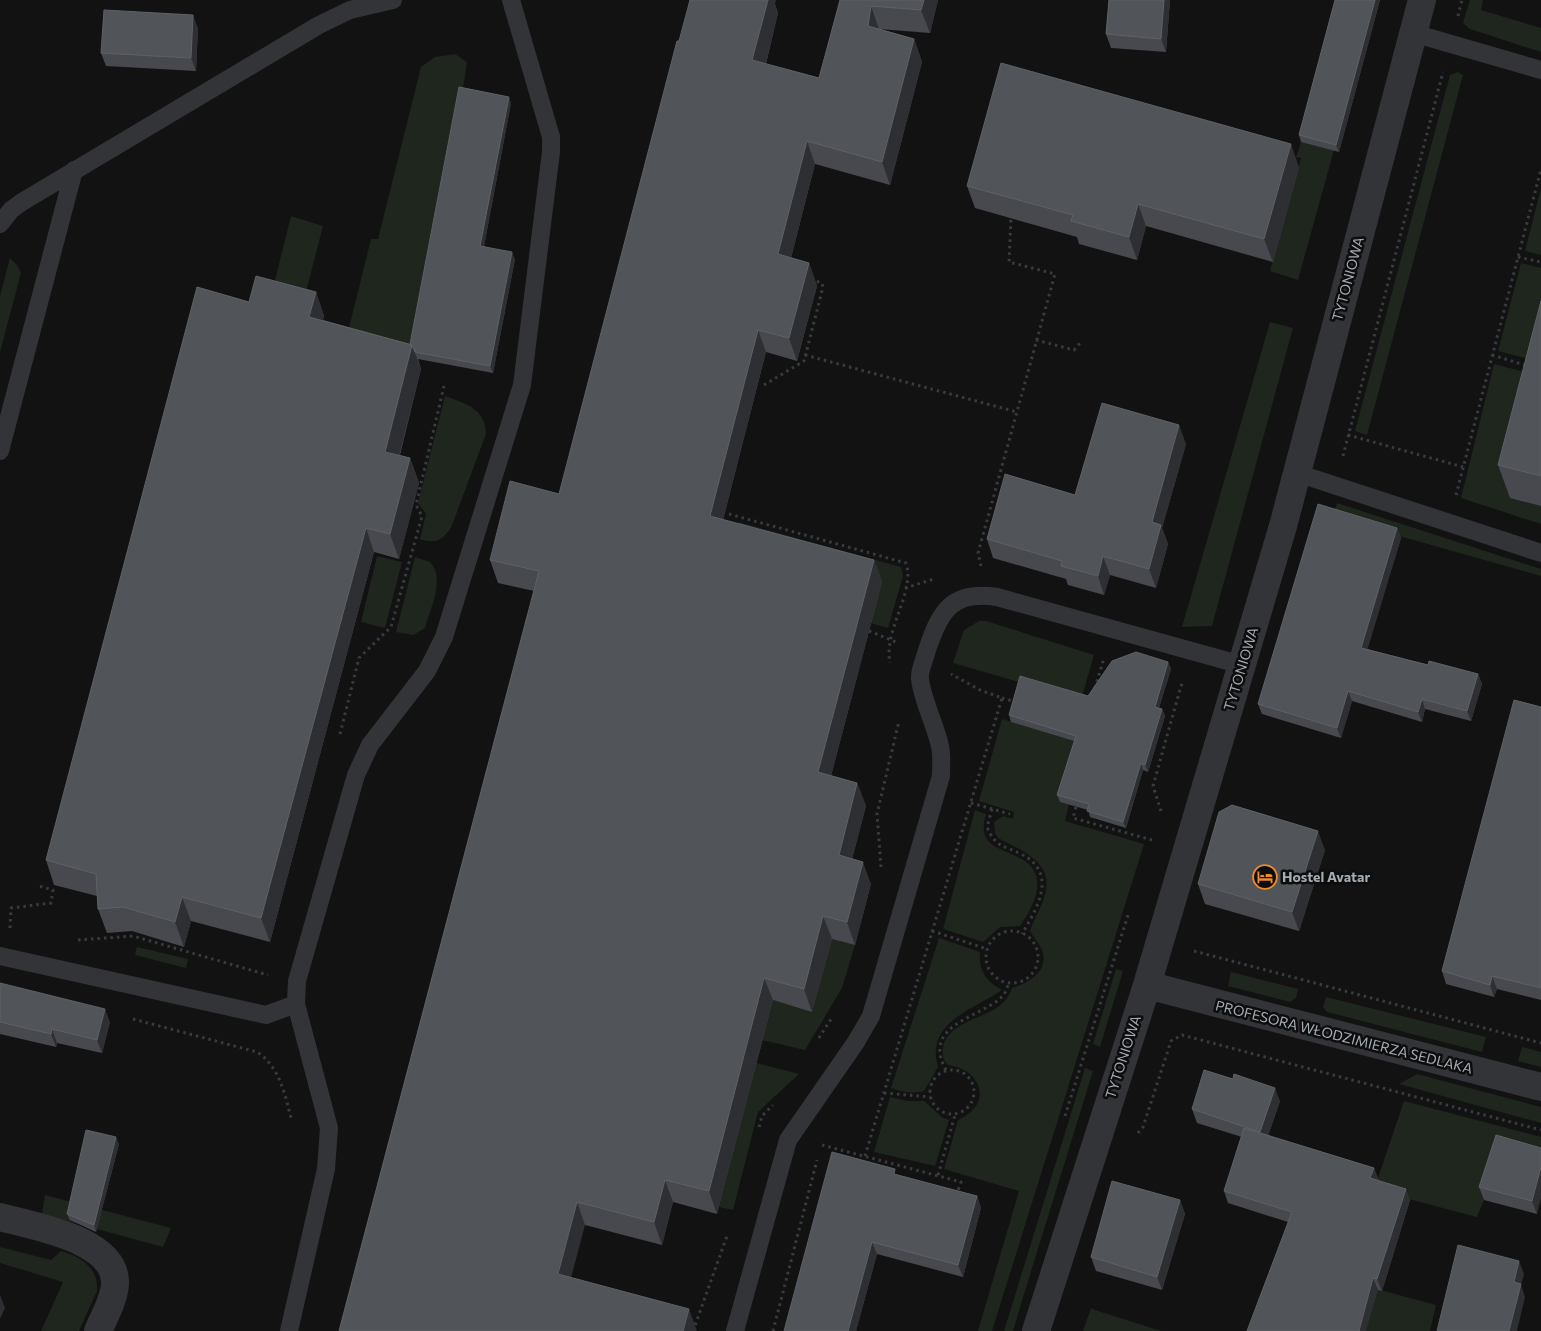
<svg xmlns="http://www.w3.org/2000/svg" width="1541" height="1331" font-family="Commissioner,sans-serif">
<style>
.green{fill:#1e261e}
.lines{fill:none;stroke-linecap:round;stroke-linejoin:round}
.path{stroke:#393c3f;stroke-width:3;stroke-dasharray:2.5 4;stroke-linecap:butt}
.service{stroke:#333438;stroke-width:18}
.minor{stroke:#333438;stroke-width:28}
.wall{fill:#47494e}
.shaded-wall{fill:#2e2f32}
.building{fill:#515459;stroke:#5e6267}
.labels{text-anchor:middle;stroke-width:5;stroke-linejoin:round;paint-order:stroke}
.street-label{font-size:14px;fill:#a3abb3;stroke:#0d0d0e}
.poi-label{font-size:14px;font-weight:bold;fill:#a3abb3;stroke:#0d0d0e;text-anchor:start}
</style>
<rect width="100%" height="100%" fill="#121213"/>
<path class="green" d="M1470,0h13l-2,10 60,18v24l-71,-23 -7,-6z
M455,54l12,8 -2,14 -55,290 -66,-18 27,-109h7l43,-172 14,-10z
M1458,72l5,3 -96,360 -12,-4 95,-356z
M1301,142l33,8 -36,130 -28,-9 31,-113 -5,-1z
M1541,188v67l-16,-4z
M291,216l32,10 -18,70 -32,-8z
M10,258l7,7 4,8 -21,79v-56z
M1521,263l20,5v94l-43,-11z
M1270,322l23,6 -81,298 -30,1z
M1494,364l47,12v148l-80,-26z
M445,396c20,7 41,13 41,38l-35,94c-10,13 -15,16 -31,11l6,-25 -8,-11z
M1337,503l204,66v7l-209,-59z
M739,522l162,45 2,9 -15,52 -17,-5 -137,-80z
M377,556l25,6 -17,66 -24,-6z
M415,557l15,5c16,18 0,46 -5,66l-12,7 -17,-3z
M979,621h7l108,34 -13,45 -128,-37 11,-33z
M1002,719l76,23 -18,60 9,2 -4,17 79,23 -152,487h-14l41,-140 -75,-22 14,-49c35,-15 25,-50 -10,-55 -5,-5 -6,-10 -5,-18 5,-24 38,-28 55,-40 7,-5 11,-11 14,-19 17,-5 39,-18 29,-40 -3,-6 -8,-11 -11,-17 4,-13 12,-24 15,-37 9,-33 -25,-44 -47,-56l-3,-5 -1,-11 9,-6 10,3 1,-7 -35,-11z
M975,810l11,4c-9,32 11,32 32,43 33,16 17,47 2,69l-20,1 -17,15 -40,-13z
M939,938l41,14c-2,17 6,30 22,38 -29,20 -77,32 -64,77l-14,24c-12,3 -22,1 -33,-3z
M832,939l23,6 -13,43 -37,62 -43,-10 11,-40 39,11z
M137,947l51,12 -2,9 -51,-13z
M1116,969l7,2 -23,76 -7,-3z
M1231,972l67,17 -2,9 -6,4 -62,-16z
M1326,997l160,40 -4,15 -155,-40 -4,-5z
M1522,1047l19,5v15l-23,-6z
M756,1063l43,11 -41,38 -25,98 -14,-3z
M1085,1068l8,3 -72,233 -8,27h-9z
M1417,1074l124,33v16l-142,-39z
M890,1097l17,4h17l19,17 6,2 -14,46 -61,-14z
M1404,1101l137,36v23l-57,40 -7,17 -103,-27z
M45,1195l126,33 -8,19 -121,-33z
M0,1247l51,13 10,-9c20,6 38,17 36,40l-18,40h-38l22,-49 -63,-19z
M1347,1281l89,24 -6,26h-72z
M1091,1308l4,2 66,21h-78z"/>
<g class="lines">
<path class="path" d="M1458,16l4,-16
M1518,257l23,5
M1036,340l38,10 8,-9
M805,355l212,57
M1492,355l36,11
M764,385l40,-24 19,-74 -1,-4 -10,-3
M1348,435l115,32
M1343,456l100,-384
M1456,495l85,-326
M729,514l177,49c10,28 -23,68 -16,100
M981,566l-3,-13 77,-279 -46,-12 2,-46
M905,588l29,-9
M869,631l29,12
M1095,688l9,-30
M1002,698l14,4
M340,734l19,-76 32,-31 31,-111 -6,-11 28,-119
M971,803l39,11
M1076,807l-3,11 79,22
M992,809l-5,18c9,21 16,18 34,27 38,19 16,54 1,80
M1161,811l-8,-25 28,-100 3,-5
M881,867l-4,-53 22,-93
M10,928l1,-20 40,-5 2,-13 -14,-4
M932,931l55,18
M986 957a26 26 0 1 1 52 0a26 26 0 1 1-52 0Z
M78,940l55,-4 135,39
M1194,951l347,92
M133,1019l124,33c22,14 28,42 34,66l3,1
M819,1038l14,-22
M930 1092a22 22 0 1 1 44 0a22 22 0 1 1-44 0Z
M946,1070c-23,-42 24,-50 51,-69l7,-6 5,-12
M884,1093l46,4
M1065,1116l63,-201
M759,1127l3,-11 11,-11
M1138,1133l5,-6 28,-86 11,-6 359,95
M822,1145l139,37 -4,11
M865,1156l137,-458 -22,-8 -29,-16
M938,1175l17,-60
M693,1331l34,-95
M773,1331l44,-171"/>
<path class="service" d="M1413,33l128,37
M0,224l11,-14 11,-8 297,-177 31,-15 43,-10
M0,451l74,-281
M1297,473l244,80
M0,956l266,59 30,-11
M289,1331l37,-162 3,-41 -33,-124 1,-23 59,-206 14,-30 57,-74 17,-34 78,-252 29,-233v-15l-40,-137
M735,1331l53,-191 68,-98 15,-26 70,-240c0,-10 1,-21 -1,-30 -5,-22 -17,-44 -20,-67 -1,-9 5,-20 7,-29 13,-39 25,-60 70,-53l245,68"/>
<path class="minor" d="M1147,985l394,102
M0,1217c32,9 117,22 115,67 -1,16 -11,33 -17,47
M1036,1331l111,-346 136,-459 139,-526"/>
</g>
<path class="wall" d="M840,0h98l-8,33 -51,-4 35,10 8,23 -32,123 -75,-21 -24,94 18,5 8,23 -20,75 -31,-9 -43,168 151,40 8,22 -51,194 26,7 9,23 -14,53 19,25 -16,61 -23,-6 -20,73 -39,-12 -56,214 -44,-12 -11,43 -77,-20 -246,106 195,-740 -36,-8 -8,-23 69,-66 120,-453 96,-37 3,9 -12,51 53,14z
M1109,0h61l-4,52 -55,-4 -5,-14z
M1335,0h45l-41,152 -38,-10 -2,-7z
M198,28l-2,43 -90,-5 -5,-13z
M511,103l-27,143 31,13 -22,114 -75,-14 3,10 -21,86 10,3 9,25 -20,76 -25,-7 -104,390 -79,-21 -7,26 -52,-16 -25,2 -9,-24 -1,-13 -43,-11 -8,-25 203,-558 67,-10 8,24 -1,4 87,24z
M1299,167l-26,95 -127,-36 -9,34 -58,-16 -2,-7 -102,-29 -8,-22z
M1541,301v205l-31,-8 -12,-33z
M1186,444l-24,84 6,16 -12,44 -46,-13 -6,20 -36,-10 -2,-6 -73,-21 -6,-19 88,-44z
M1397,528l4,10 -34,111 61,16 50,9 4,10 -11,37 -46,-12 -3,13 -70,-21 -11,37 -79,-24 -4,-10z
M1168,662l3,7 -12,39 3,1 3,7 -17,56 -5,-2 -17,58 -36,-11 -2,-7 -28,-8 -3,-7 17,-54 -63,-19 -2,-7 79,-19z
M1541,707v293l-44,-11 -3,8 -48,-13 -4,-13z
M1325,850l-26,81 -94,-27 -7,-20z
M0,983l110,39 -8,31 -45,-10 -1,4 -56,-13z
M1233,1079l47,22 -12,35 106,32 4,13 32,19 -28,91 -4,-1 -90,-68 -60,-19 -4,-12 18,-54 -45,-14 -5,-14z
M119,1144l-23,88 -26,-12 -3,-6z
M1541,1148l-4,66 -53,-14 -5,-13z
M898,1175l79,21 4,12 -18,69 -86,-23 -21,77h-72z
M1180,1200l5,14 -23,76 -66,-19 -5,-14z"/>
<path class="shaded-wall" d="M768,0h8l-1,4 3,9 -17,70 -9,-23z
M924,0h14l-8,33 -9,-23z
M1164,0h6l-4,52 -5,-13z
M1375,0h5l-41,152 -3,-7z
M871,6l8,23 -3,20 -8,-23z
M193,15l5,13 -2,43 -5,-13z
M914,39l8,23 -32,123 -8,-23z
M509,97l2,6 -28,149 -3,-6z
M807,141l8,23 -29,113 -8,-23z
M1291,144l8,23 -26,95 -9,-23z
M1138,204l8,22 -9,34 -8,-23z
M512,252l3,7 -22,114 -3,-7z
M809,263l8,23 -20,75 -8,-23z
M316,292l8,24 -6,25 -9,-24z
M758,330l8,22 -48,187 -8,-23z
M412,345l9,24 -27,107 -9,-24z
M1179,425l7,19 -24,84 6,16 -12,44 -7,-19 3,-47z
M410,458l9,25 -20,76 -9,-25z
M366,528l8,24 -104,390 -9,-24z
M1397,528l4,10 -36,120 -4,-10z
M1103,556l7,19 -6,20 -6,-19z
M874,560l8,22 -56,213 -8,-23z
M1168,662l3,7 -14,45 -2,-7z
M1478,674l4,10 -11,37 -4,-10z
M1348,691l4,10 -11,37 -4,-10z
M1422,699l3,10 -3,13 -4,-10z
M1162,709l3,7 -17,56 -3,-7z
M1141,763l2,7 -17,58 -3,-6z
M857,783l9,23 -19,72 -8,-23z
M1318,831l7,19 -26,81 -7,-19z
M863,862l8,22 -16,61 -8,-23z
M182,897l9,24 -7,26 -9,-25z
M823,916l9,23 -20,73 -8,-23z
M1492,976l5,13 -3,8 -4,-12z
M764,978l9,22 -56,214 -8,-23z
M105,1009l5,13 -8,31 -5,-13z
M52,1029l5,14 -1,4 -5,-13z
M1275,1088l5,13 -15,44 -5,-13z
M116,1137l3,7 -23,88 -2,-7z
M1541,1167v31l-4,16 -5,-13z
M1374,1168l5,12 -5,10 -4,-12z
M665,1180l8,22 -11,43 -8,-23z
M1406,1189l4,11 -28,91 -5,-12z
M977,1196l4,12 -18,69 -5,-12z
M1180,1200l5,14 -23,76 -5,-13z
M577,1202l8,23 -19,72 -8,-23z
M872,1242l5,12 -21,77h-8z
M1519,1261l5,13 -3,11 4,12 -8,34h-8l5,-49z
M1373,1278l5,12 -12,41h-7z
M0,1295l5,13 -5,11z
M689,1309l8,22h-14z"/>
<path class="building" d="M690,0h78l-16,60 67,18 21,-78h84l-3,10 -50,-4 -3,20 46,13 -32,123 -75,-21 -29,113 31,9 -20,75 -31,-8 -48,186 164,44 -56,212 39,11 -18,72 24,7 -16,60 -24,-6 -19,73 -40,-11 -55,213 -44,-11 -11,42 -77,-20 -19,72 131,35 -6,22h-344l200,-760 -49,-11 20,-79 49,13 118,-453h2z
M1109,0h55l-3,39 -55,-5z
M1335,0h40l-39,145 -37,-10z
M104,10l89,5 -2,43 -90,-5z
M1001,63l290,81 -27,95 -126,-35 -9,33 -58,-16 2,-6 -106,-29z
M459,87l50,10 -29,149 32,6 -22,114 -75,-14 -3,-7 -2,-1z
M256,276l60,16 -7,25 103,28 -27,107 25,6 -20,76 -24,-6 -105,390 -79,-21 -7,25 -52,-15 -25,2 -2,-35 -50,-14 151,-573 52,15z
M1541,301v175l-43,-11z
M1102,403l77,22 -27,97 9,3 -12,44 -46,-13 -5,20 -37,-10 1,-5 -75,-22 18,-65 70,21z
M1318,504l79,24 -36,120 67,17 1,-4 49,13 -11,37 -45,-12 -4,13 -70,-21 -11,37 -79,-24z
M1136,652l32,10 -13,45 7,2 -17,56 -4,-2 -18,59 -36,-11 2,-7 -32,-9 19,-59 -67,-21 11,-39 68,20 24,-35z
M1514,700l27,7v281l-49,-12 -2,9 -48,-14z
M1232,805l86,26 -26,81 -94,-28 21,-72z
M0,983l105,26 -8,31 -45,-11 -1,5 -51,-12z
M1204,1070l29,9 1,-5 41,14 -15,44 -68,-23z
M1244,1128l130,40 -4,10 36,11 -29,90 -4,-1 -14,53h-112l45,-119 -68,-21z
M86,1130l30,7 -22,88 -27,-11z
M1496,1135l45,13v19l-9,34 -53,-14z
M832,1152l63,17 -1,5 83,22 -19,69 -86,-23 -24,89h-64z
M1112,1181l68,19 -23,77 -66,-20z
M1458,1245l61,16 -5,21 7,2 -12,47h-72z"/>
<defs>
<g id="hotel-ring" transform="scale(1.25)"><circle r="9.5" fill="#0d0d0e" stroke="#ed8b2f" stroke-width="1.5"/><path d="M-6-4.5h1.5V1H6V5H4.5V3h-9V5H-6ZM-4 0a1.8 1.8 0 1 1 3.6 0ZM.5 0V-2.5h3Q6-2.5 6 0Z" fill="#ed8b2f"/></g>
</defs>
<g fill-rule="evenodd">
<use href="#hotel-ring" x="1265" y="877"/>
</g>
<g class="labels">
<g class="street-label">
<text transform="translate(1348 279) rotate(-75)" y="5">TYTONIOWA</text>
<text transform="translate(1241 669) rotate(-73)" y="5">TYTONIOWA</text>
<text transform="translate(1344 1037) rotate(14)" y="5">PROFESORA WŁODZIMIERZA SEDLAKA</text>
<text transform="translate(1123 1057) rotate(-72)" y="5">TYTONIOWA</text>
</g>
<g class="poi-label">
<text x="1282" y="882">Hostel Avatar</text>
</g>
</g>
</svg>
